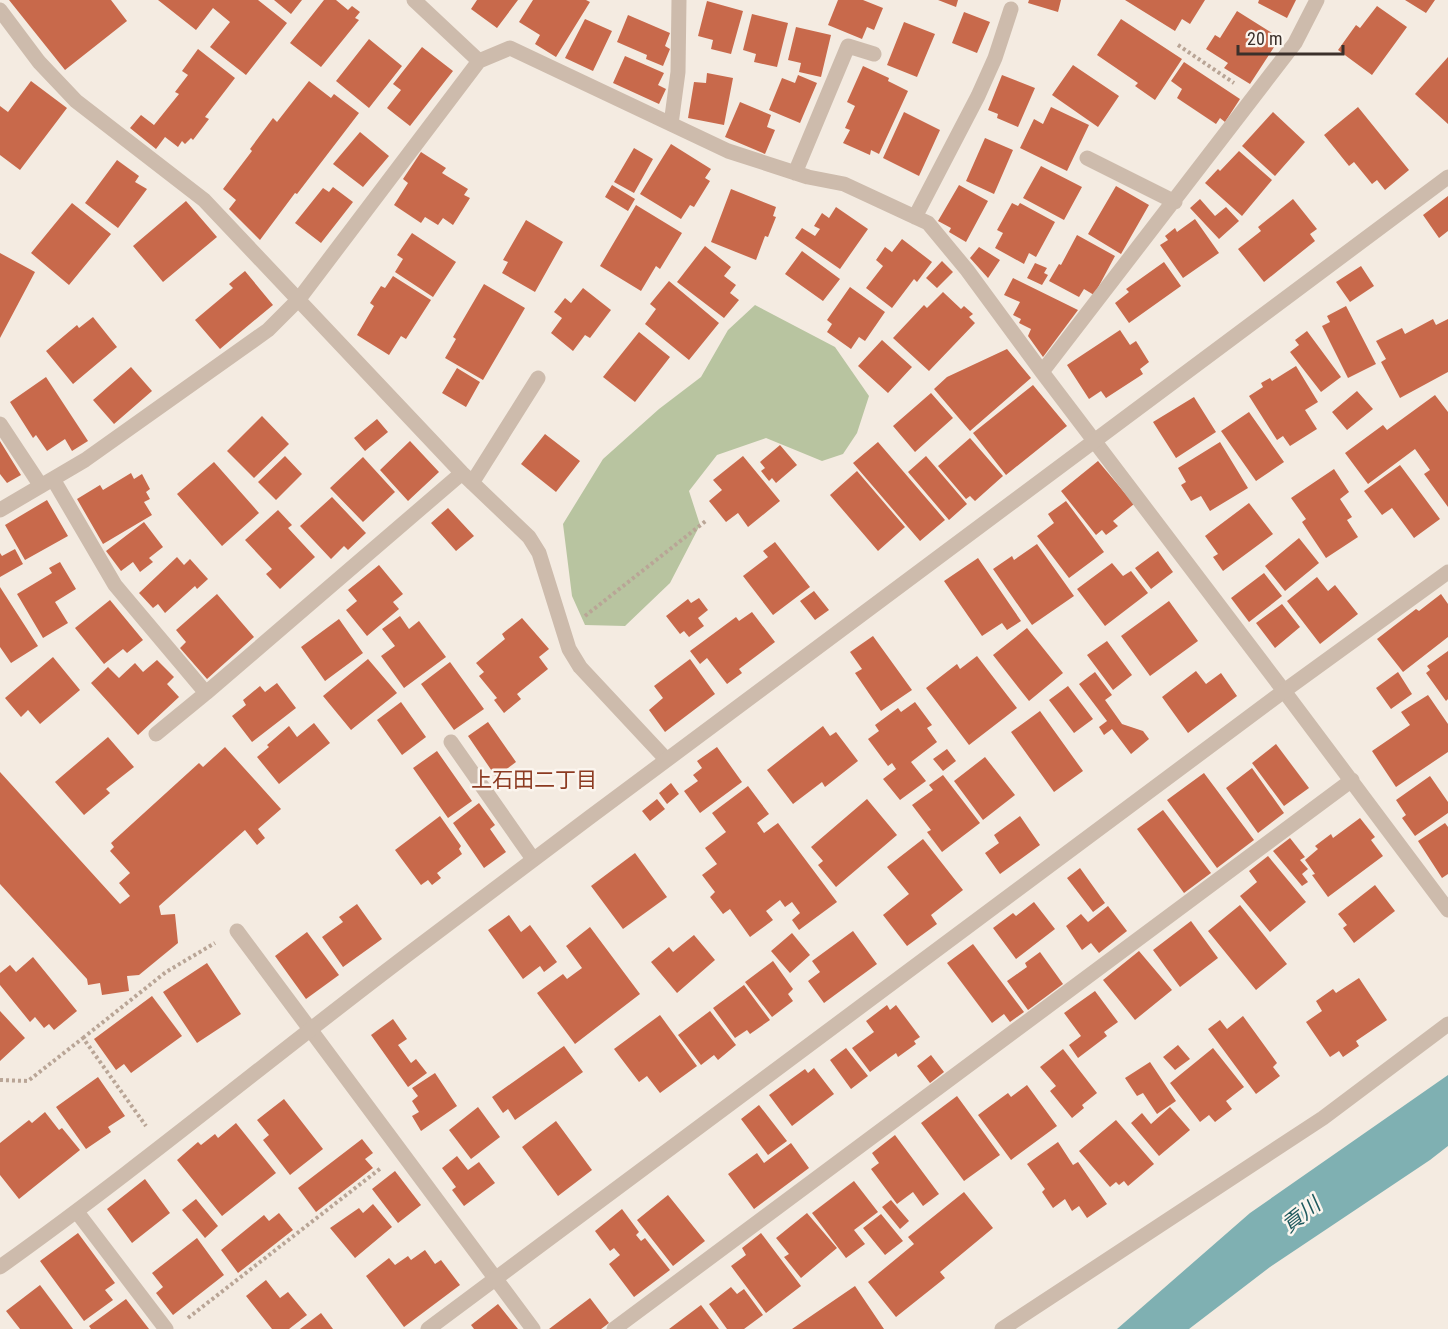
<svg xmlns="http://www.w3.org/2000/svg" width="1448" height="1329" font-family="'Roboto Condensed','Noto Sans JP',sans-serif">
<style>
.green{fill:#b8c4a0}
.water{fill:#7fb0b2}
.building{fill:#c8694b}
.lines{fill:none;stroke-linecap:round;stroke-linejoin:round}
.path{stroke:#b9a596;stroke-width:4;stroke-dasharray:3 3;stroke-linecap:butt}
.service{stroke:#cdbbac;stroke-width:15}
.minor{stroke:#cdbbac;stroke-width:15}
.labels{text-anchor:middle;stroke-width:5;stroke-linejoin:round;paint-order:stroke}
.neighbourhood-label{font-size:21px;fill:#8c3b22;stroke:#fbf5ee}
.water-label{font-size:21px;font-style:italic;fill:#1f5a5e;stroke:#fbf5ee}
</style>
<rect width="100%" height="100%" fill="#f4ebe1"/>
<path class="green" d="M755,305l80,42 34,49 -12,37 -14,21 -21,7 -56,-23 -49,17 -28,36 11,34 -30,58 -45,43 -40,-1 -13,-29 -9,-72 40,-65 56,-50 42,-32 27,-47z"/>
<path class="water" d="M1448,1075v71l-18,14 -160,107 -81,62h-72l133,-116z"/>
<path class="building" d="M9,0h102l16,21 -62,49z
M158,0h100l29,23 -41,52 -36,-28 20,-25 -17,-14 -17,22z
M274,0h28l-11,14z
M324,0h12l12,10 4,-4 8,6 -5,6 4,2 -38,47 -31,-24z
M477,0h41l-21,28 -26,-19z
M533,0h53l4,2 -34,55 -21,-13 5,-9 -21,-13z
M838,0h25l20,8 -9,22 -7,-3 -5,12 -34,-14z
M938,0h20l-2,7z
M1029,0h32l-3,12 -30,-9z
M1125,0h80l-15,24 -8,-5 -7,12z
M1259,0h37l-9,18 -29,-15z
M1405,0h30l-9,13z
M707,1l36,10 -12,43 -20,-5 2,-9 -15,-4z
M1377,6l30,21 -35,48 -34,-25 18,-25 4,3z
M1237,11l43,27 -30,46 -26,-16 4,-5 -22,-14 9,-14 5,3z
M964,12l26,10 -13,31 -25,-10z
M752,14l36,9 -11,44 -23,-5 2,-8 -13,-4z
M628,15l42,18 -5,13 5,3 -7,17 -17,-7 1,-4 -30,-13z
M585,19l27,12 -19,40 -28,-13z
M1121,19l61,40 -27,41 -20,-14 3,-3 -41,-28z
M904,22l31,12 -18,43 -30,-12z
M796,27l35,8 -10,42 -22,-5 2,-9 -13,-3z
M369,39l33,27 -33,42 -33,-27z
M422,47l31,24 -43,55 -23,-18 14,-18 -8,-6z
M198,49l37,29 -30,39 4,2 -16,21 -2,-2 -6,6 -3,-3 -4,6 -13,-10 -9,12 -26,-21 11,-13 13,10 25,-31 -4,-2 13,-17 -6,-4z
M625,56l39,17 -6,12 8,4 -7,15 -46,-21z
M1448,57v67l-33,-30z
M1184,62l56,37 -15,23 -5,-4 -4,6 -39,-26 5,-9 -11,-8z
M1073,65l46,31 -21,31 -46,-32z
M863,66l26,12 -1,3 20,10 -29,63 -8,-4 -1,5 -27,-12 7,-13 -5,-2 10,-22 -8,-4z
M707,73l26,5 -9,47 -36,-7 6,-36 12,1z
M798,75l19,8 -17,40 -31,-13 13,-32 13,5z
M1002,75l33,13 -17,39 -21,-9 1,-4 -10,-4z
M31,81l36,27 -47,62 -20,-15v-49l8,6z
M309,81l22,17 3,-4 25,19 -62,81 -2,-1 -35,47 -31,-31 7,-9 -13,-11 29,-38 -2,-2 23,-31 4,4z
M740,102l31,13 -4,12 8,3 -10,24 -40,-17z
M1051,107l38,18 -22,46 -47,-23 14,-29 9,5z
M1358,107l51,63 -24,20 -8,-10 -5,4 -18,-22 -5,4 -25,-31z
M904,112l36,18 -21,46 -36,-18z
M1273,112l32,30 -30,34 -33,-30z
M360,132l29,24 -26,31 -30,-23z
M985,138l28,12 -19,44 -28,-13z
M671,144l40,25 -6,9 5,3 -16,26 -4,-2 -9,14 -41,-25z
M634,148l19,11 -19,34 -20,-11z
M1239,151l33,29 -30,36 -37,-33 13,-14 2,2z
M421,152l25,16 -4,5 26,16 -4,6 6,3 -17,27 -10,-7 -5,7 -13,-8 -4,6 -27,-18 14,-22 -5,-4z
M117,160l22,16 -4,6 12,7 -29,39 -33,-25z
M1041,166l41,21 -18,33 -41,-22z
M612,185l23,14 -7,12 -23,-14z
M959,185l29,16 -22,41 -17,-10 2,-4 -13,-7z
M1116,186l33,19 -28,49 -33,-20z
M333,187l20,15 -32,41 -26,-20 28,-35 6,4z
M731,189l45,18 -3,9 3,1 -8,20 -3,-1 -9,24 -45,-18z
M1448,196v35l-9,7 -16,-23z
M1200,199l15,17 11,-9 13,14 -20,18 -29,-31z
M1293,199l24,30 -7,5 5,7 -51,41 -26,-33 23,-18 -3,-4z
M186,201l31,36 -54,45 -30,-36z
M72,203l39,31 -42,51 -38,-32z
M1012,203l6,3 2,-3 35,19 -19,35 -7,-4 -5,11 -29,-16 8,-15 -6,-3z
M636,205l46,28 -22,36 -4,-3 -15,25 -41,-25z
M836,207l32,22 -28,40 -45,-31 7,-10 13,8 5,-7 -6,-3 8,-13 7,5z
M1195,219l24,34 -36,25 -23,-33 8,-5 -3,-4 10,-8 2,4z
M526,220l37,22 -28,50 -33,-19 6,-11 -5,-2z
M412,233l44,29 -23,35 -38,-25 8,-13 -6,-4z
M1077,235l38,21 -21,39 -10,-6 -5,8 -30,-16 10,-17 2,1z
M902,239l30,23 -15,20 -3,-3 -22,29 -26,-20 17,-22 -7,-6 9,-13 7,5z
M705,246l26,21 -7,9 12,9 -6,8 9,7 -15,18 -47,-36z
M979,247l21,13 -12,18 -18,-20z
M802,251l38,28 -17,22 -38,-27z
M0,253l35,19 -35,66z
M942,261l11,11 -16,16 -11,-10z
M1164,262l17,24 -52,37 -14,-20 14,-11 -3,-3z
M1035,263l12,5 -3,5 4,2 -6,10 -15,-7z
M1361,266l13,20 -24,16 -14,-20z
M245,271l28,34 -53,44 -25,-29 38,-32 -4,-4z
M393,276l38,24 -25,39 -5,-3 -12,19 -32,-20 17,-29 -4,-3 11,-17 4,2z
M1013,278l65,32 -35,47 -15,-21 3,-7 -12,-6 2,-4 -8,-4 7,-13 -16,-7z
M669,281l50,42 -30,37 -44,-36 11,-15 -6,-5z
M484,284l41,24 -42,72 -38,-22 11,-19 -3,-2z
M850,287l35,25 -20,29 -6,-4 -8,12 -24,-17 5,-8 -5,-4z
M583,288l28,22 -21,28 -5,-3 -12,16 -22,-18 11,-15 -8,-6 11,-14 6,5z
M943,292l18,17 3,-3 9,8 -4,3 6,6 -46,48 -36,-33 31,-33 3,3z
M1346,306l30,58 -28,14 -26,-52 8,-4 -3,-6z
M93,317l24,30 -44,37 -27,-33 31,-26 2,3z
M1433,319l3,6 12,-6v53l-48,26 -19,-36 5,-3 -10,-18 26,-13 3,6z
M1120,330l10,15 6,-4 13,21 -9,7 3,5 -37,24 -5,-7 -12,8 -22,-34z
M1307,331l34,46 -20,15 -31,-40 9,-7 -4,-5z
M639,332l31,25 -35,45 -32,-25z
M882,340l30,27 -24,26 -30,-27z
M1007,349l24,29 -61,53 -36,-42 13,-12z
M1296,366l22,36 -13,8 12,19 -27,17 -7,-10 -6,4 -28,-44 14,-9 -2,-4 9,-5 2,3z
M131,367l21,24 -38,33 -21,-24z
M457,368l23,14 -14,25 -24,-14z
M46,377l42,64 -16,10 -7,-12 -18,12 -11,-16 -3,3 -23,-36z
M1033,385l34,41 -61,49 -33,-42z
M1357,391l16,18 -26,21 -15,-18z
M931,393l22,25 -38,34 -22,-26z
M1435,395l13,17v95l-24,-33 6,-4 -15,-21 -47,35 -23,-31 38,-28 4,5z
M1194,397l22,35 -40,26 -23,-36z
M1249,412l35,50 -28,19 -35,-50z
M262,416l27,28 -35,34 -27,-27z
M377,419l11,13 -23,19 -11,-13z
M545,434l35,27 -24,31 -35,-28z
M970,438l33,38 -28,25 -5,-5 -4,3 -28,-33z
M0,441l21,34 -14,8 -7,-9z
M410,441l29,31 -31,29 -28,-31z
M878,442l67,78 -25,21 -67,-78z
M1220,442l28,46 -38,23 -9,-15 -10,5 -10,-16 5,-3 -8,-14z
M780,445l17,20 -21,18 -4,-5 -3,3 -8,-10 4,-3 -5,-6z
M285,456l17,18 -26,26 -18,-18z
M743,456l37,45 -32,26 -10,-14 -12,9 -17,-21 13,-11 -9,-10z
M926,456l41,48 -18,16 -41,-48z
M363,457l32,35 -32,30 -33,-34z
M1098,461l36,43 -21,17 5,5 -12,9 -4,-5 -6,5 -35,-44z
M214,462l45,51 -37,33 -45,-52z
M1400,465l40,54 -26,19 -22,-30 -10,7 -18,-24z
M1334,469l15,23 -9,7 12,18 -5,3 11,17 -32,21 -24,-36 4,-3 -15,-21z
M857,471l48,56 -27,24 -48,-56z
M131,473l3,6 8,-5 8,15 -4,3 4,7 -6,3 8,13 -49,29 -26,-45 23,-14 3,5z
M332,497l34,36 -18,17 -4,-4 -13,13 -31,-33z
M47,500l21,36 -43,24 -20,-35z
M1066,501l38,51 -35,26 -32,-42 17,-13 -6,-9z
M1249,503l24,31 -50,37 -10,-14 5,-3 -13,-18z
M448,508l26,28 -18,15 -25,-28z
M278,510l14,15 -4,3 27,29 -35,32 -14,-15 6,-5 -27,-29z
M144,522l19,25 -14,11 4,4 -13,10 -7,-10 -12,9 -15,-20z
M1299,538l20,25 -34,28 -20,-25z
M775,542l35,45 -37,28 -30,-39 25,-19 -5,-6z
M1037,544l37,52 -42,29 -39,-56 19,-13 2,4z
M15,549l8,15 -23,13v-24l2,3z
M1158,551l15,21 -22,17 -16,-21z
M177,557l7,8 6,-6 18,20 -11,10 -2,-3 -30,27 -7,-9 -5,4 -14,-15z
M978,558l43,63 -14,9 -5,-7 -20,13 -38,-55z
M60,562l16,27 -21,13 13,21 -25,15 -26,-44 35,-21 -3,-5z
M1112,563l11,13 8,-5 17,22 -43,33 -28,-37z
M379,565l24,29 -10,8 6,7 -32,27 -21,-26 11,-9 -9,-11z
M1264,573l18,23 -33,26 -18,-24z
M1317,577l11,14 7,-6 23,29 -38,30 -33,-43z
M0,587l38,59 -27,17 -11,-16z
M814,591l15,19 -14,10 -15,-19z
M217,594l37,43 -47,42 -27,-31 6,-6 -10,-12z
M1441,594l7,10v33l-45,35 -26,-33 39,-30 3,2z
M699,598l9,12 -10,8 6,8 -15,11 -5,-6 -4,3 -14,-18 22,-17 3,4z
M110,600l33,40 -16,13 -4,-4 -19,15 -29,-36z
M1169,601l29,40 -48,35 -29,-40z
M1282,604l18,23 -25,21 -19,-25z
M752,612l23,30 -36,27 3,4 -15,11 -20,-26 -7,6 -10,-13 46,-34 3,4z
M400,616l9,13 10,-8 27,36 -42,31 -23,-32 14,-10 -13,-17z
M522,618l27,31 -10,8 9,12 -31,25 4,5 -17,14 -10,-13 3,-2 -18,-22 5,-4 -8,-9 29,-24 -3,-5z
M339,619l24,34 -38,28 -24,-34z
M1027,628l36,45 -34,28 -36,-46z
M873,636l39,54 -31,21 -26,-38 7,-4 -12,-17z
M1107,641l25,34 -19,15 -26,-35z
M1448,651v48l-2,2 -20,-28 4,-3 -3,-4z
M977,656l40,52 -48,37 -43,-57 31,-24 3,5z
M53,657l27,33 -40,34 -12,-14 -7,7 -16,-19z
M368,659l29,34 -46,37 -28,-34z
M690,659l25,35 -50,38 -16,-22 14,-12 -9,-12z
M157,660l17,17 -7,7 12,13 -41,38 -47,-52 17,-16 11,11 16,-15 8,9z
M450,662l34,47 -30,21 -33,-46z
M1196,671l10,13 15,-11 16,23 -49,37 -26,-36z
M1095,672l17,23 -7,5 17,24 21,7 6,8 -18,15 -19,-25 -8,6 -5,-8 8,-6 -28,-37z
M1398,672l14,22 -21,15 -15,-21z
M277,683l19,25 -44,34 -20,-26 14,-11 -3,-5 17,-14 5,6z
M1068,686l25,33 -19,14 -25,-33z
M1428,695l20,29v28l-52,35 -24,-36 38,-26 -9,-13z
M401,702l25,35 -24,18 -25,-35z
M915,702l17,23 -5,3 10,14 -26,20 15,19 -26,19 -17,-21 13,-10 -4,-6 -4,3 -20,-27 11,-8 -4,-6 23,-17 3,4z
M1040,711l43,60 -29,21 -43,-60z
M488,722l28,40 -20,15 -28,-41z
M314,723l16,20 -51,41 -22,-27 12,-10 -2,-2 22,-19 8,11z
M823,726l7,10 6,-4 22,29 -33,26 -3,-5 -29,22 -26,-34z
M108,737l26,30 -28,22 4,4 -26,22 -29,-33z
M1276,744l33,44 -25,18 -32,-43z
M225,747l56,62 -23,20 7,9 -8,7 -12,-15 -86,76 2,9 14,-1 3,29 -39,32 -12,1 2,15 -27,4 -2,-12 -12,2 -1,-6 -87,-95v-112l120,132 10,-8 -11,-13 11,-10 -20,-22 4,-4 -3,-4 88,-80 4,4z
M717,747l25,35 -42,31 -16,-22 14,-10 -5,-6 9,-7 -5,-7z
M947,749l9,12 -13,10 -10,-12z
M437,751l35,50 -24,17 -35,-50z
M985,757l30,38 -32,25 -29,-39z
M1252,768l32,45 -26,20 -32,-45z
M1204,773l50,67 -37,28 -50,-68z
M943,775l37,48 -38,29 -15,-20 4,-2 -19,-25 21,-15 -4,-5z
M1430,776l18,26v11l-33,23 -13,-18 4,-3 -10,-15z
M671,783l8,11 -12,10 -8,-11z
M748,786l21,28 -12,9 7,10 14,-10 59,79 -38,28 -7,-10 8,-7 -8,-11 -7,5 -5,-7 -14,11 7,9 -23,17 -20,-28 -7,5 -13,-17 5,-5 -13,-17 15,-11 -12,-16 21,-16 -14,-19z
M657,799l8,10 -15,12 -8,-10z
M867,799l30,36 -61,52 -18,-22 5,-4 -12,-14z
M479,803l16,22 -5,4 16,23 -22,16 -31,-45z
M1163,810l48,63 -27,20 -47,-64z
M440,816l21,30 -2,3 3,5 -25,19 4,5 -9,7 -4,-5 -7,5 -26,-35z
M1020,816l20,29 -40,29 -15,-21 14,-10 -5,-8z
M1360,818l15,19 -4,3 12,16 -55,41 -16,-22 3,-1 -10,-14 13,-11 -3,-3 16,-12 2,4z
M1445,823l3,4v47l-6,4 -24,-37z
M1290,838l15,19 -5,3 8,9 -6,5 6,8 -6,4 -29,-35z
M923,839l40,51 -32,25 6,9 -30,22 -24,-31 26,-21 -22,-27z
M635,853l32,44 -44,32 -32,-43z
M1268,856l38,46 -36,30 -30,-36 17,-14 -8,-11z
M1080,868l25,35 -12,9 -26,-34z
M1375,885l20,26 -41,32 -11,-15 4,-3 -9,-11z
M1034,902l21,27 -39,30 -23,-31 20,-15 3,3z
M357,904l25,35 -39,28 -21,-30 21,-15 -4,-5z
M1240,905l47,59 -31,26 -48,-59z
M1108,906l19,25 -28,22 -8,-10 -9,7 -16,-24 15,-12 7,8z
M509,915l12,17 9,-7 27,37 -13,10 -4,-6 -17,13 -35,-49z
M1191,921l27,37 -38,29 -27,-37z
M590,927l50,67 -65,50 -38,-51 26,-19 4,5 15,-11 -16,-22z
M853,931l24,33 -53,39 -16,-22 12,-9 -8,-11z
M307,932l32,43 -33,24 -31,-43z
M792,933l18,22 -20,18 -19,-22z
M694,935l21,25 -38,33 -26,-31 18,-15 4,5z
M973,944l51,68 -14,10 -6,-8 -12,9 -45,-60z
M1139,951l33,39 -37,30 -32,-40z
M1040,952l23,32 -35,26 -21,-29 20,-14 -2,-4z
M33,957l44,54 -23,19 -5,-6 -5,4 -9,-11 -5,5 -30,-37v-12l10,-8 6,7z
M773,961l20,28 -5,5 5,7 -21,16 -27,-35z
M207,963l34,51 -44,29 -34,-51z
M1359,978l28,42 -31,21 3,5 -16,11 -4,-6 -9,6 -24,-35 16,-11 -6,-10 17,-12 3,4z
M744,985l26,35 -20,14 -3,-4 -12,8 -22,-30z
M1095,991l23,31 -14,10 3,4 -29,22 -9,-13 12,-9 -17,-23z
M152,996l30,40 -51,37 -7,-9 -8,6 -22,-31z
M887,1005l3,5 6,-5 24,32 -6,4 2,3 -18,13 -2,-4 -26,19 -18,-24 22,-16 -8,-11z
M0,1011l25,27 -25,23z
M710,1011l26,34 -18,15 -4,-5 -13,10 -23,-30z
M660,1015l37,51 -37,27 -13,-17 -8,6 -25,-33z
M1243,1016l34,47 -4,4 7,9 -24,18 -48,-65 12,-9 7,9z
M393,1019l14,20 -9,6 13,18 5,-4 11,14 -19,14 -37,-52z
M1178,1045l12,14 -15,11 -12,-13z
M564,1046l19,26 -68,48 -7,-11 -5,4 -11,-16z
M846,1048l22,28 -17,13 -21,-29z
M1213,1048l31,39 -18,14 6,8 -17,13 -6,-7 -9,7 -30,-39z
M1063,1049l34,44 -15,12 2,3 -12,10 -22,-27 6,-5 -16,-19z
M931,1055l13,17 -14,11 -13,-17z
M1150,1062l26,39 -19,13 -14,-21 -6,3 -12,-18z
M814,1068l20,26 -42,32 -23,-31 36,-26 3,4z
M435,1073l22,33 -36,25 -9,-15 7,-4 -7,-11 6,-5 -6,-8z
M98,1077l27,39 -17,11 3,5 -25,17 -30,-42z
M1027,1085l30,41 -46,34 -33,-45 30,-22 3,4z
M957,1096l43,59 -36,26 -43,-58z
M284,1099l39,50 -33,26 -27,-35 6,-5 -12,-15z
M759,1105l28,36 -19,14 -27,-36z
M478,1107l22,30 -29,22 -22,-29z
M1170,1107l20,23 -31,26 -28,-33 11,-10 9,11z
M45,1112l14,18 3,-2 18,22 -61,49 -19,-24v-32l29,-23 3,3z
M1116,1120l38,44 -26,22 -4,-5 -5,4 -3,-3 -6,5 -31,-36z
M556,1121l36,49 -34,26 -36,-49z
M236,1123l40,50 -54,43 -45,-56 21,-18 3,3 14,-11 3,4z
M895,1135l44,59 -16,12 -10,-14 -16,12 -26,-35 8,-6 -7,-10z
M362,1139l11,14 -8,6 8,9 -57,44 -18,-24z
M1058,1142l15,23 5,-3 29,42 -20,14 -8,-12 -7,5 -7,-12 -12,9 -11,-16 3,-3 -18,-25z
M791,1143l18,25 -55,41 -26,-35 29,-21 7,10z
M457,1156l11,14 11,-8 16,21 -31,23 -12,-16 4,-3 -14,-19z
M395,1171l26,34 -23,18 -26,-34z
M145,1179l25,34 -38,30 -25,-34z
M854,1181l24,31 -24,18 11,14 -19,14 -34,-45z
M964,1192l29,36 -53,44 5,6 -49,39 -28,-35 46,-38 -6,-7z
M668,1195l37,46 -32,25 -36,-46z
M196,1199l22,27 -13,12 -23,-28z
M891,1200l18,21 -9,8 -18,-22z
M373,1204l19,23 -37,31 -25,-30 29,-20 4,5z
M622,1209l17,23 -3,3 5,6 4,-3 25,32 -36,27 -25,-33 11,-9 -6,-7 -4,3 -15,-20z
M279,1213l14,17 -55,43 -17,-23 43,-35 5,6z
M807,1213l30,35 -36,30 -17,-21 5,-3 -13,-16z
M881,1214l22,27 -18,14 -22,-27z
M78,1233l37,50 -10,7 8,10 -29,21 -44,-60z
M761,1233l40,53 -35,27 -35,-47 15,-11 -4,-7z
M197,1238l27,37 -51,40 -17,-22 7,-6 -11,-14z
M425,1250l10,14 6,-4 19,25 -56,42 -38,-51 23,-18 6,7 13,-9 3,4z
M266,1280l14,18 8,-6 19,23 -18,14h-17l-26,-33z
M40,1285l33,44h-53l-14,-18z
M855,1286l29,43h-92z
M731,1287l6,7 7,-5 19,26 -19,14h-17l-18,-25z
M590,1298l19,25 -8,6h-52z
M126,1299l23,30h-58l-2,-3z
M498,1304l20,25h-44l-3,-4z
M701,1305l18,24h-50z
M321,1313l12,16h-33z"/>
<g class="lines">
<path class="path" d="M1178,45l56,38
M585,616l122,-96
M83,1038l83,-66 49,-29
M0,1080l28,1 55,-43 63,88
M188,1318l193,-150"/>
<path class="service" d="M414,0l65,61 31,-13 218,103 80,26 36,7 84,39 39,47 75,102 242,319 164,219
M0,10l39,52 37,39 128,99 258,273 67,64 10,16 30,96 11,18 86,92
M671,124l7,-52 1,-72
M1087,158l88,44
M795,173l53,-127 26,8
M915,217l63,-121 17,-38 16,-49
M1042,372l253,-329 22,-43
M0,424l41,62
M53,479l62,106 91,108 256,-220
M472,483l66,-105
M0,510l85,-50 183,-130 31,-31 180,-238
M156,734l50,-41
M451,742l82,117
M237,931l296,398
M77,1212l89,117
M614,1329l738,-549"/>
<path class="minor" d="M0,1267c143,-102 278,-215 419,-321 342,-258 685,-515 1029,-769
M428,1329l856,-638 164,-119
M1002,1329l321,-211 125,-94"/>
</g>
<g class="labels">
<g class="neighbourhood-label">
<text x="534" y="787">上石田二丁目</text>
</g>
<g class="water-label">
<text transform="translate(1301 1215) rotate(-38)" y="7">貢川</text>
</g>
</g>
<path d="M1238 45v9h105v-9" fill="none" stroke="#3b302b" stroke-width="3"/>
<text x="1247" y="45" font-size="18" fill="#3b302b" stroke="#fbf5ee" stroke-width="4.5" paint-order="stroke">20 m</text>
</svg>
